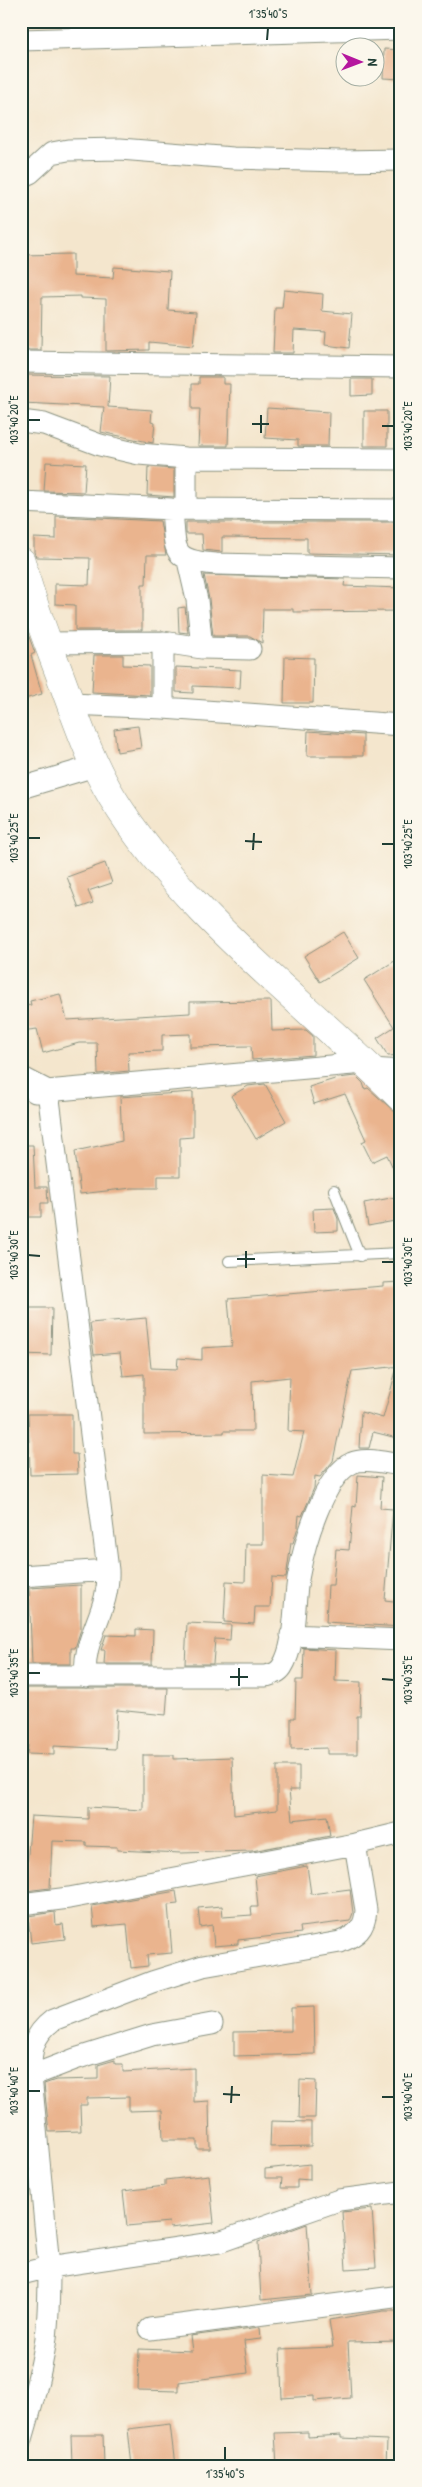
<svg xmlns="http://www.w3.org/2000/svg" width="422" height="2487" font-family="'Patrick Hand',sans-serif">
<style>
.building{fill:#eab48e}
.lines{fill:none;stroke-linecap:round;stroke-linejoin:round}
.lane-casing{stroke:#8a9280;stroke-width:12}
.street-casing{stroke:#8a9280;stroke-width:23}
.secondary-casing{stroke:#8a9280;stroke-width:29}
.lane{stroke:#fff;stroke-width:10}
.street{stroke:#fff;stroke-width:21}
.secondary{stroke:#fff;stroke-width:28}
.ticks{fill:none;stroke:#1f3d34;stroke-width:2}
.neatline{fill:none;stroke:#1f3d34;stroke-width:2}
.ticks-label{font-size:12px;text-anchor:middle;fill:#1f3d34}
</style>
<rect width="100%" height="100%" fill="#fbf7ec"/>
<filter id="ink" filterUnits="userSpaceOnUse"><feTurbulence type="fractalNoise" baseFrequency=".02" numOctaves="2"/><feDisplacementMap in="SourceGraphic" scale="10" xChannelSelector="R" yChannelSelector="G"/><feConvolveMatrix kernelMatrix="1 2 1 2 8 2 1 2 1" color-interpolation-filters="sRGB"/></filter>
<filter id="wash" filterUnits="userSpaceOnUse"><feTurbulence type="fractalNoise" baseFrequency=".0096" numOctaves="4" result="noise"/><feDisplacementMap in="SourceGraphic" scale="20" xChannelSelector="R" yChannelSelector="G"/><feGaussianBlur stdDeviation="1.12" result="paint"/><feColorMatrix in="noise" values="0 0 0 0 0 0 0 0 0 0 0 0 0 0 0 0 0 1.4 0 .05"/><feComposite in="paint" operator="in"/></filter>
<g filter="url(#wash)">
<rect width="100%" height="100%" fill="#f4e6cd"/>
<g id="blocks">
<path class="building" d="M384,49l17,1v29l-18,-1z
M73,254v22l40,2 1,-11 56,4 -2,39 28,2 -3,34 -44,-4v8l-43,1v-52l-25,-1v-2l-39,1 -1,53h-20v-95z
M284,290l39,4 -1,17 30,3 -3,34 -24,-3 1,-13 -32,-2 -1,23h-20l2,-45h7z
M24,375l86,1 -2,31 44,3 -1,12 4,1 -2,20 -52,-11 3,-25 -81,-4z
M199,377h24v7h7l-2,62h-30l2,-37h-8v-25h7z
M351,379h21v16l-21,1z
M267,408l62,4 -1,34h-30v-6l-33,-2z
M364,411h23v35h-23z
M46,462l40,2 -2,28 -40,-1z
M148,467l26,2v28l-27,-2z
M56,516l104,5 6,34h-19l-1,29h-4v46h-67v-25l-20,-1v-20l34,1 1,-27 -54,-1 -2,-5v-14l22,1z
M186,522h215v33l-94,-2v-15l-85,-1v15l-19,-2 -1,-16h-16z
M204,575l141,4 -1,7 57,2v23l-108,1v-3h-30l-1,34 -12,-7h-37l-4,-37z
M185,607l3,26 -9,-1 -1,-24z
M21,615l14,38 -4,2 11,39 -21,6z
M94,655h29v10l27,1v29l-58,-3z
M285,657l29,1 -1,45h-29z
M176,667l65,3 -1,18 -47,-2v7l-17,-1z
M138,726l3,22 -24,4 -3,-23z
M308,731l55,4v21h-56z
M105,863l7,20 -24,8 5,12 -14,5 -12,-31z
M343,932l16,26 -39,24 -16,-26z
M401,957v98l-13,1 -11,-18 17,-11 -30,-47z
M60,994l7,26 123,-7v-11l81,-1 1,30 34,-1 7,6v19l-61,5 -1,-14 -61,1v-13l-28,1v16l-34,1 1,19 -31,3 -1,-31h-18l-36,10 -6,-24 -16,2v-25l10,-1 -1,-4z
M356,1076l7,7 2,6 3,-1 27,24 6,13v60l-14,-30 -15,7 -10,-20 4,-2 -21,-46 -31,10 -5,-17 29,-9z
M265,1084l21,37 -30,18 -25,-43 17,-10z
M193,1092v45l-13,1v38h-22v12h-26l-52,6 -5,-43 47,-10 -2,-44z
M21,1145h12l2,42h12l1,16h-7v14h-20z
M396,1197l4,23 -32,6 -4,-23z
M334,1208l4,11v12l-24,1 -1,-23z
M401,1282v84l-49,5 -19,90 -13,16 -5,-1 -1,12 -12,28 -3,-1 -1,12 -5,16h-2l-5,35 -14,-1 -2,30h-15l-1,17 -30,-2 2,-41 19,1 1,-38h17v-69l30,2 11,-45 -16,-1 2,-54 -38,4 1,50h-29v2l-80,1v-60l-21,2 -3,-23 -26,2 -4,-32 56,-5 5,50 26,1 1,-11 24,2v-12l30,-2 -4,-47 155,-13v-3z
M21,1308h31l-1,47 -30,-1z
M396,1371l5,1v67l-28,-7 -4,16h-10l2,-36 22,6z
M28,1414h44v40h5l1,20 -48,1z
M358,1475l24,2 -2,31 13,1 -8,91 16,2v25l-75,-5 2,-37h5l3,-36 13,1 4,-44 3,1z
M81,1585v44l-6,19h-4v16h-39l-3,-76z
M187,1623l44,2 -1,15 -15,-1 -2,25h-28z
M136,1629l17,1 -1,34h-48l1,-14h-4l5,-15 30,1z
M304,1648l32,2 -1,31 26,1 -1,34h-3v38h-30v-6l-36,1v-31h4l1,-38h7z
M27,1688h141l-2,27 -49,-5 -2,39 -61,-3v9l-27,-1 1,-9h-7v-37h5z
M143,1755h31v4l58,-2 2,58 43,-5v-44h22v24h-10l3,30 35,-4 3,20 -78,15 -71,2 -64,-3v-3l-31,-1v-4l-34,-1 -2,47 -25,3 6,-75 57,3v-12l55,3z
M307,1866l4,28 39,-5 3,24 -3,8 -50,6 1,6 -63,7v4l-24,2 -2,-21 -12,2 -2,-19 24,-2 1,11 29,-2 -1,-8h7l-3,-31z
M176,1891l2,13 -10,1 4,48 -25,2 1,11 -17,2 -4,-44 -33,3 -2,-21z
M55,1912l1,13 7,-1 2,15 -34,4 -3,-27z
M314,2007l1,47 -81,2v-24l57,-1v-23z
M115,2060v4h8v8l71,-4v34l15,-1 1,48h-13v-9h-34l-1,-30 -33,1v-14l-42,1v7h-7l1,26 -32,1 -5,-48 12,-4 42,-1v-14z
M300,2080l16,1 -1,37h-16z
M271,2121l40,1v24l-41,1z
M310,2164v16l-13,-1v9h-16l1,-10h-17v-9z
M209,2175l5,48 -44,5 -1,-6 -42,4 -4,-35 42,-5v-6z
M372,2209l4,58 -30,2 -4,-57z
M307,2224l5,71 -51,5 -3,-58z
M384,2311h17v30l-53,1 3,56 -37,3v-5l-32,2 -2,-49 53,-2 -4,-27z
M260,2327l1,12 -17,2 4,32 -69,9v9l-41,-1 1,-41 53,2 -2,-15z
M170,2424l5,42h-43l-4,-37z
M308,2432v5l33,-2v3l46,2 -1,26h-109l-2,-33z
M71,2435h32l1,30h-32z"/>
</g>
</g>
<g filter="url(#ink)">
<use href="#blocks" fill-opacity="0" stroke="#8a9280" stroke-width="1"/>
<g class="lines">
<g class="lane-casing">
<path id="lane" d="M334,1190l26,66
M229,1261l172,-8"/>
</g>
<g class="street-casing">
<path id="street" d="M21,40l380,-11
M21,177l9,-4 22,-20 16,-3 52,-1 113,9 107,3 61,-1
M21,362l380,5
M21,421l23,3 56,21 39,9 47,4 215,1
M186,458v51
M21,502l151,7 229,1
M172,509c4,42 -3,51 44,55l185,4
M188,561l9,39 5,48
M163,642l39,6 48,1
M48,643l115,-1v66l238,17
M71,704l92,4
M21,788l74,-22
M372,1069l29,2
M21,1077l27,14 60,479c2,42 -27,68 -22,107
M35,1092l329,-29
M21,1576l87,-6
M291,1635l110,5
M21,1676h245c7,-2 12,-3 16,-9 15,-23 11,-67 17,-93 5,-29 25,-99 53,-111 13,-6 34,0 49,2
M21,1904l48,-6 286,-54 46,-11
M31,2076l44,-17 77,-24 60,-11
M21,2274l28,-7 170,-25 120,-42 62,-8
M150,2329l251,-33
M22,2439c9,-31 18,-62 23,-94 4,-26 4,-52 4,-78l-18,-191c-1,-25 2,-41 22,-56l99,-38 51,-16 137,-24c17,-7 25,-13 26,-32l-11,-66"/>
</g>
<g class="secondary-casing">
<path id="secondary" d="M21,561c11,43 28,84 43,125 14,38 27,76 48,111 72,118 193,204 289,301"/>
</g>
<use href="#lane" class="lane"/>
<use href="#street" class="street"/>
<use href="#secondary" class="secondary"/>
</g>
</g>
<path class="ticks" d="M267,40l1,-12M28,420h12M252,424h17M382,426h12M261,433v-18M28,838h12M245,841l17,1M382,844h12M253,850l1,-17M28,1255l12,1M237,1259h18M382,1262h12M246,1268v-17M28,1673h12M230,1677h18M382,1679l12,1M239,1686v-18M28,2091h12M223,2094l17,1M382,2097h12M231,2103l1,-17M225,2460v-13"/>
<rect width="422" height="2487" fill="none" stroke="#fbf7ec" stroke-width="55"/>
<g transform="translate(360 62) rotate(91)"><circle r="24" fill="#fbf7ec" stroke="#a3ada2"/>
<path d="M0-4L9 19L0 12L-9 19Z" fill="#b5179e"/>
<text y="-8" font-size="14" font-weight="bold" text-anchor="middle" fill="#1f3d34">N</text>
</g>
<rect x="28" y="28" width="366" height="2432" class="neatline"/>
<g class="ticks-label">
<text x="268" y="18">1°35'40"S</text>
<text transform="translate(14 420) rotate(-90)" y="4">103°40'20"E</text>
<text transform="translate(408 426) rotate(-90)" y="4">103°40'20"E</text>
<text transform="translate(14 838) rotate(-90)" y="4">103°40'25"E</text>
<text transform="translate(408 844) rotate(-90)" y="4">103°40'25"E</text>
<text transform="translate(14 1255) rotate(-90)" y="4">103°40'30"E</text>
<text transform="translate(408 1262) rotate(-90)" y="4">103°40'30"E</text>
<text transform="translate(14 1673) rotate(-90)" y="4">103°40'35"E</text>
<text transform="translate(408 1680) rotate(-90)" y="4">103°40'35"E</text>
<text transform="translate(14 2091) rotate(-90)" y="4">103°40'40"E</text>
<text transform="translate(408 2097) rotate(-90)" y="4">103°40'40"E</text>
<text x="225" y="2478">1°35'40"S</text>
</g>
</svg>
